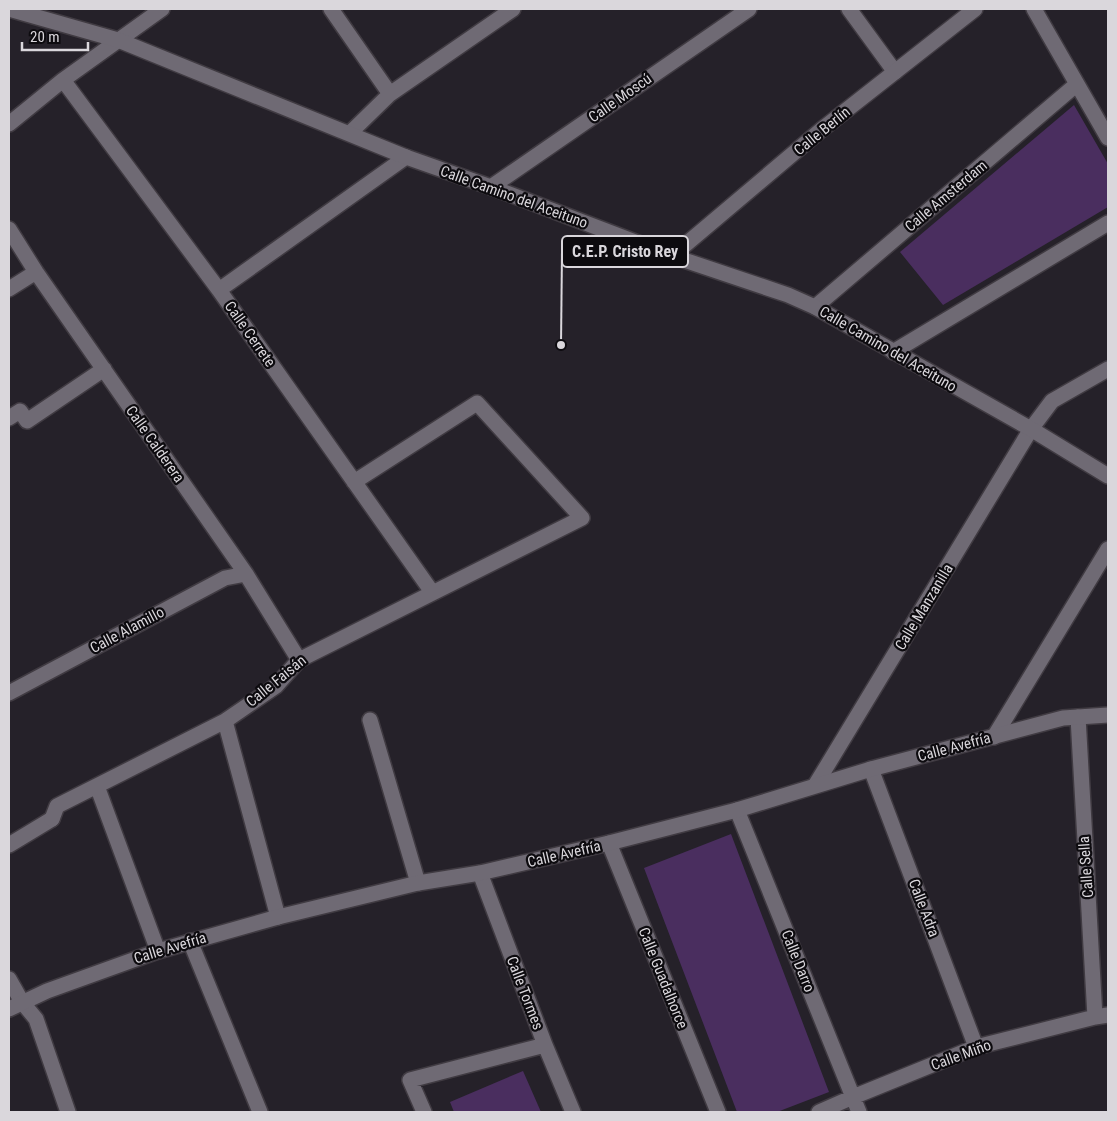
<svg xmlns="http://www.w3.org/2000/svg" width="1117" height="1121" font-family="'Roboto Condensed',sans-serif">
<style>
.green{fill:#4a2e5f}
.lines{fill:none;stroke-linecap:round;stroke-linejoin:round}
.pedestrian-casing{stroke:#403b42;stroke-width:18}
.minor-casing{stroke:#403b42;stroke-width:18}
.tertiary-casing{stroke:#403b42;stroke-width:18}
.pedestrian{stroke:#6f6a74;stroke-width:15}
.minor{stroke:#6f6a74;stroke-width:15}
.tertiary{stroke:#6f6a74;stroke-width:15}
.labels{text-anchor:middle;stroke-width:4.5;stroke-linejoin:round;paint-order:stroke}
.street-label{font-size:15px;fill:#dad7dc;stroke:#0d0b0f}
.leader{fill:none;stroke:#dad7dc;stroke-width:2}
.callout-dot{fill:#dad7dc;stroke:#0d0b0f;stroke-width:2}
.callout{fill:#0d0b0f;stroke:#dad7dc;stroke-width:2}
.callout-label{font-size:16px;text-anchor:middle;font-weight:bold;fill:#dad7dc}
</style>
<rect width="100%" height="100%" fill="#252129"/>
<path class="green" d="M1074,105l34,59v43l-165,98 -43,-53z
M731,834l98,258 -52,20h-40l-93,-244z
M523,1071l18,41h-87l-4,-10z"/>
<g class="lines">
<g class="pedestrian-casing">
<path id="pedestrian" d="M849,9l46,63
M9,845l43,-26"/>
</g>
<g class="minor-casing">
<path id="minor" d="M331,9l59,85
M1034,9l74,129
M63,80l156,210 213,302
M9,124l54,-44 99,-71
M350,133l40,-39 123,-85
M491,187l258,-178
M9,229l27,43 210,302 53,86
M672,256l149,-126 154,-121
M9,289l27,-17
M219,290l187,-133
M815,307l262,-223
M893,352l215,-129
M9,418l11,-7 7,10 77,-52
M9,693l216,-115 21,-4
M1078,717l17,300
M370,720l48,163
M225,721l53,196
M994,737l114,-188
M871,769l105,278
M816,784l215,-355 21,-28 56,-32
M97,786l61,165
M737,810l122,302
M52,819l5,-13 168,-85 51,-35 23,-26 283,-142 -105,-115 -123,79
M609,843l109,269
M480,873l65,172 28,67
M190,941l70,171
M9,979l13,23 14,17 32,93
M424,1112l-14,-32 135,-35
M819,1112l34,-15 123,-50 119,-30 13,-2"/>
</g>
<g class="tertiary-casing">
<path id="tertiary" d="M9,9l109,31 288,117 85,30 181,69 116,39 27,12 216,122 77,47
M9,1009l38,-18 111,-40 120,-34 140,-34 62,-10 129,-30 128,-33 134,-41 192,-51 45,-3"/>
</g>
<use href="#pedestrian" class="pedestrian"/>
<use href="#minor" class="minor"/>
<use href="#tertiary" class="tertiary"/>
</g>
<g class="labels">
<g class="street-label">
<text transform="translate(620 98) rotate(-35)" y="5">Calle Moscú</text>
<text transform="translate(822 131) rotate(-39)" y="5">Calle Berlín</text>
<text transform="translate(946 196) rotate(-40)" y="5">Calle Amsterdam</text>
<text transform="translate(514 197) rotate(20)" y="5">Calle Camino del Aceituno</text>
<text transform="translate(250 334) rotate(55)" y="5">Calle Cerrete</text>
<text transform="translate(888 349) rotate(30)" y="5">Calle Camino del Aceituno</text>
<text transform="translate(155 444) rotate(55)" y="5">Calle Calderera</text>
<text transform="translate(924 607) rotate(-59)" y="5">Calle Manzanilla</text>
<text transform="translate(127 630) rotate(-28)" y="5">Calle Alamillo</text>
<text transform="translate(276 681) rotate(-39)" y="5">Calle Faisán</text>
<text transform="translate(954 747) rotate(-15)" y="5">Calle Avefría</text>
<text transform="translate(564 854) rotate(-13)" y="5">Calle Avefría</text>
<text transform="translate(1086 867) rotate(-94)" y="5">Calle Sella</text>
<text transform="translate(924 908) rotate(69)" y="5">Calle Adra</text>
<text transform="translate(170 948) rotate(-17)" y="5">Calle Avefría</text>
<text transform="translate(798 961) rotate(68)" y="5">Calle Darro</text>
<text transform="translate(663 978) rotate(68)" y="5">Calle Guadalhorce</text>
<text transform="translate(525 993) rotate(69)" y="5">Calle Tormes</text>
<text transform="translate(961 1055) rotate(-20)" y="5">Calle Miño</text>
</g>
</g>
<path class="leader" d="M561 345L562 251"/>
<circle class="callout-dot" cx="561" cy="345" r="5"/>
<rect class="callout" x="562" y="236" width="126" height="31" rx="5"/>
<g class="callout-label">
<text x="625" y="257">C.E.P. Cristo Rey</text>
</g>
<rect width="1117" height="1121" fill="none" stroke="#dad7dc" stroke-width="20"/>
<path d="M22 42v8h66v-8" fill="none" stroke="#dad7dc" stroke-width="2.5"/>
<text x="30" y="42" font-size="15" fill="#dad7dc" stroke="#0d0b0f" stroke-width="4" paint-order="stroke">20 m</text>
</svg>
